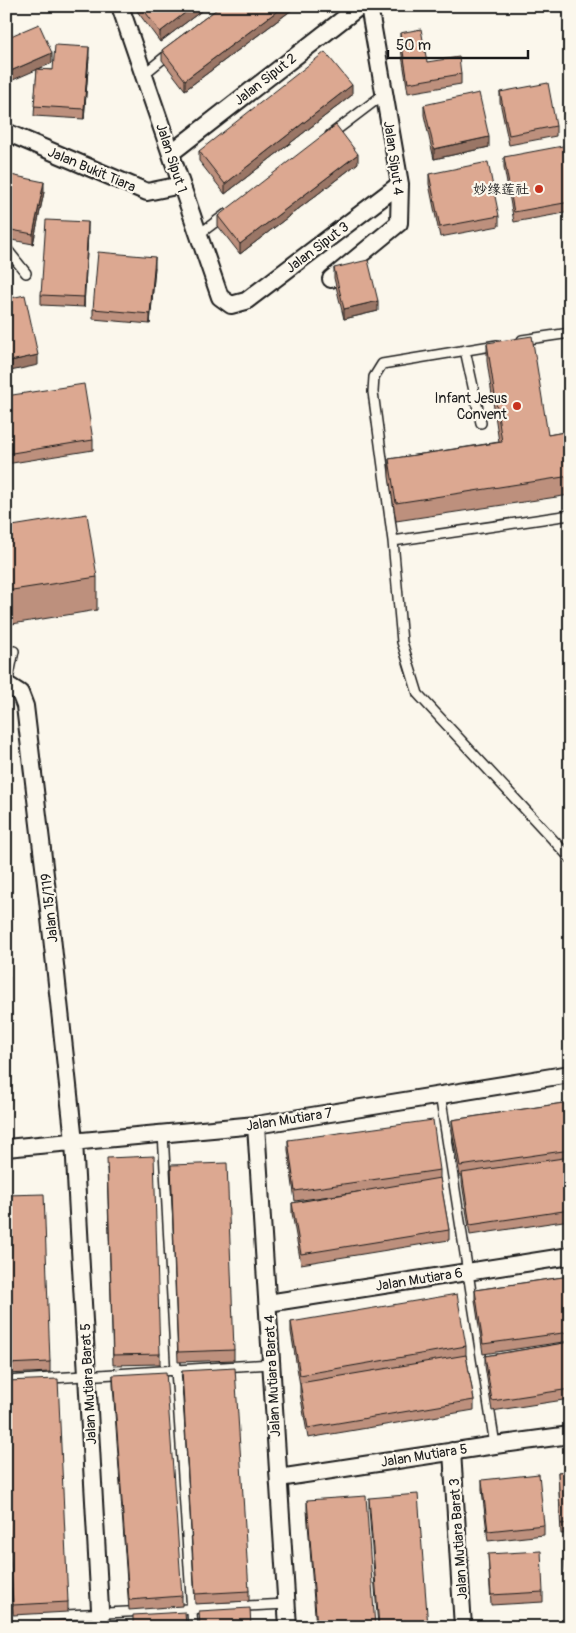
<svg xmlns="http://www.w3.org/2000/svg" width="576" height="1633" font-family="Pangolin,'LXGW WenKai TC',sans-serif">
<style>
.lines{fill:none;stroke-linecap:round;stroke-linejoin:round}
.service-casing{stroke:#1c1c1c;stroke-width:12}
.minor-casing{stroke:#1c1c1c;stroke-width:20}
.service{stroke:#fbf7ec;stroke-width:9}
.minor{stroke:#fbf7ec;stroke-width:16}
.wall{fill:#bd907d;stroke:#1c1c1c}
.shaded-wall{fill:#9a7666;stroke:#1c1c1c}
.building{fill:#dca891;stroke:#1c1c1c}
.poi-dot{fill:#c8321e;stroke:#fbf7ec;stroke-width:2}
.labels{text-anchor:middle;stroke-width:4.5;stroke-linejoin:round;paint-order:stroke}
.street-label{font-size:14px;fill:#1c1c1c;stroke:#fbf7ec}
.poi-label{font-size:14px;fill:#1c1c1c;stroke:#fbf7ec;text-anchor:end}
</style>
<rect width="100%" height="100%" fill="#fbf7ec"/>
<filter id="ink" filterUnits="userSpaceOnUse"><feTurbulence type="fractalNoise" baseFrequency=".02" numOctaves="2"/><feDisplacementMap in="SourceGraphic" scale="10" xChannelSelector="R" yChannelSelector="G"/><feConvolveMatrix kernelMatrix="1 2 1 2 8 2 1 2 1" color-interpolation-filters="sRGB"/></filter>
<g filter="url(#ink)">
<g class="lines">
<g class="service-casing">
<path id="service" d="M144,74l27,-22
M330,135l54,-41
M198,235l28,-21
M6,248l20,25
M522,340l48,-7
M465,350l16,73
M570,515l-177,26 9,101 16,52 152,164
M393,541l-20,-149 1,-15 8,-13 115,-19
M7,684l7,-33
M440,1094l55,351
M163,1133l13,237 17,257
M6,1381l265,-17
M6,1591l2,36
M6,1618l281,-14"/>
</g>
<g class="minor-casing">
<path id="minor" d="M120,6l100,291 11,8 15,-4 154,-117
M6,132l141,60 34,-7
M171,153l189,-147
M331,279l68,-56 1,-39 -31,-178
M6,684l14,9 5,13 23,194 26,241 27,486
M256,1125l32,502
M6,1148l250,-23 314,-51
M268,1303l302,-47
M452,1451l11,176
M279,1478l216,-33 75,-10"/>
</g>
<use href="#service" class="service"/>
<use href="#minor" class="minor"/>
</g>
<path class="wall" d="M137,6h71l-48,36 -23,-31z
M221,6h76l-112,84 -23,-30v-10z
M400,33l27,29 34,12v10l-53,9 -8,-50z
M89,57l-5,62 -50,-3 3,-47 15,-6 -14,6 15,1z
M500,92l56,34v10l-47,9 -9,-43z
M352,95l-127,99 -26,-33v-10z
M424,105l65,42 -55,12 -10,-44z
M570,154v58l-56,10 -10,-55v-10z
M358,163l-118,91 -22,-28v-10z
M6,174l38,18 -11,52 -27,-5z
M429,174l70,42v10l-59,11 -11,-53z
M88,232l-4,75 -43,-2v-10z
M155,267l-5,57 -57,-5v-10z
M334,268l44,43 -34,8 -10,-41z
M487,343l61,92 22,-4v64l-174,26 -7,-44v-18l110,-17 -12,-81z
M6,396l87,44v10l-87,14z
M6,527l91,50v33l-91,15z
M570,1102v118l-100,15 -8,-52v-7h-2l-8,-46v-10z
M288,1140l152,30v8l9,52v10l-148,24 -9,-51v-10l73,-12 -70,10 -7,-51z
M107,1168l53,186v10l-47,1z
M171,1175l63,175v10l-56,2z
M6,1195l44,167v10l-44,2z
M570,1276v65l-87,13 -8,-54v-10z
M291,1322l175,24v9l8,45v10l-166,28 -8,-45v-8l-9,-53z
M570,1342v57l-78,12 -7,-45v-10z
M182,1371l67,220v10l-54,3z
M113,1375l69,221v10l-53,4 -16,-225z
M6,1381l62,221v10l-55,3 -7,-148z
M570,1471v62l-9,1 -3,-62z
M482,1480l62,45v10l-56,6 -6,-51z
M369,1498l59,129h-50l-9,-119z
M307,1500l68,127h-59l-9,-117z
M564,1548h6v53l-3,1z
M488,1554l55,38v10l-52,3z"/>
<path class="shaded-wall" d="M194,6h14l-48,36v-10z
M284,6h13l-112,84v-10z
M89,47v10l-5,62v-10z
M52,53v10l-46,20v-10z
M352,85v10l-127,99v-10z
M489,137v10l-55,12v-10z
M358,154v9l-118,91v-10z
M44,182v10l-11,52v-10z
M88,222v10l-4,75v-10z
M155,257v10l-5,57v-10z
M378,301v10l-34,8v-10z
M38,355v10l-32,7v-10z
M9,977v25l-3,4v-24z"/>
<path class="building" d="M141,6h53l-34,26z
M221,6h63l-99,74 -23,-30z
M39,24l13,29 -46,20v-35z
M421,29l6,33 32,-5 2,17 -53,9 -8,-50z
M55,45l34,2 -5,62 -50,-3 3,-37 16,1z
M325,52l27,33 -127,99 -26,-33z
M548,83l8,43 -47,9 -9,-43z
M479,93l10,44 -55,12 -10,-44z
M336,125l22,29 -118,90 -22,-28z
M568,145l2,9v48l-56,10 -10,-55z
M488,162l11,54 -59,11 -11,-53z
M6,174l38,8 -11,52 -27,-5z
M46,220l42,2 -4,75 -43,-2z
M98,252l57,5 -5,57 -57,-5z
M368,260l10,41 -34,8 -10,-41z
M25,295l13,60 -32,7v-63z
M532,336l16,99 22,-4v45l-174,27 -7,-44 113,-17 -15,-99z
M84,384l9,56 -87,14v-58z
M87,514l10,63 -91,14v-64z
M6,976l3,1 -3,5z
M570,1102v48l-110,16 -8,-46z
M433,1120l7,50 -145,21 -7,-51z
M154,1156l6,198 -47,1 -6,-197z
M570,1157v53l-100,15 -8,-52z
M227,1163l7,187 -56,2 -7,-187z
M440,1178l9,52 -148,24 -9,-51z
M44,1194l6,168 -44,2v-169z
M570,1276v56l-87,12 -8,-54z
M457,1294l9,52 -166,29 -9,-53z
M570,1342v47l-78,12 -7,-45z
M466,1355l8,45 -166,28 -8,-45z
M235,1368l14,223 -54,3 -13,-223z
M166,1372l16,224 -53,4 -16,-225z
M58,1379l10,223 -55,3 -7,-148v-76z
M570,1471v52l-9,1 -3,-52z
M539,1474l5,51 -56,6 -6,-51z
M418,1494l10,133h-49l-10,-129z
M366,1496l9,131h-58l-10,-127z
M564,1548h6v44h-3z
M541,1551l2,41 -52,3 -3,-41z
M250,1608l1,19h-51l-1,-16z
M185,1612l1,15h-53v-12z
M67,1620l1,7h-49v-5z"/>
</g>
<g class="poi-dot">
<circle cx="539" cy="189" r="5"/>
<circle cx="517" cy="406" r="5"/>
</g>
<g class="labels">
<g class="street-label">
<text transform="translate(265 79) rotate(-38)" y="5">Jalan Siput 2</text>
<text transform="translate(172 158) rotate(72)" y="5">Jalan Siput 1</text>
<text transform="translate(394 158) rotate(82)" y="5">Jalan Siput 4</text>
<text transform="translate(92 169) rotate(23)" y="5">Jalan Bukit Tiara</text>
<text transform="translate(317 247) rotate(-37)" y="5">Jalan Siput 3</text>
<text transform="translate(49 908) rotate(-96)" y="5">Jalan 15/119</text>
<text transform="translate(289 1119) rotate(-9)" y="5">Jalan Mutiara 7</text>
<text transform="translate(419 1279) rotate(-9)" y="5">Jalan Mutiara 6</text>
<text transform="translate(272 1376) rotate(-93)" y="5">Jalan Mutiara Barat 4</text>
<text transform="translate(88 1384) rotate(-93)" y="5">Jalan Mutiara Barat 5</text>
<text transform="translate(424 1455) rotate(-9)" y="5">Jalan Mutiara 5</text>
<text transform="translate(458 1539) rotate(-94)" y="5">Jalan Mutiara Barat 3</text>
</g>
<g class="poi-label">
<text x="529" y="194">妙缘莲社</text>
<text x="507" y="403">Infant Jesus<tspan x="507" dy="16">Convent</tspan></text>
</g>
</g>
<rect width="576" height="1633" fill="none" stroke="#fbf7ec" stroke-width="25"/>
<rect x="12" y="12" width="551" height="1608" fill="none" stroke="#1c1c1c" stroke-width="2" filter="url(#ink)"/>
<path d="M388 50v8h140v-8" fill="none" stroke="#1c1c1c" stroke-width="2.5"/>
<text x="396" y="50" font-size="15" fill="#1c1c1c" stroke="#fbf7ec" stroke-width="4" paint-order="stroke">50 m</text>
</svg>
